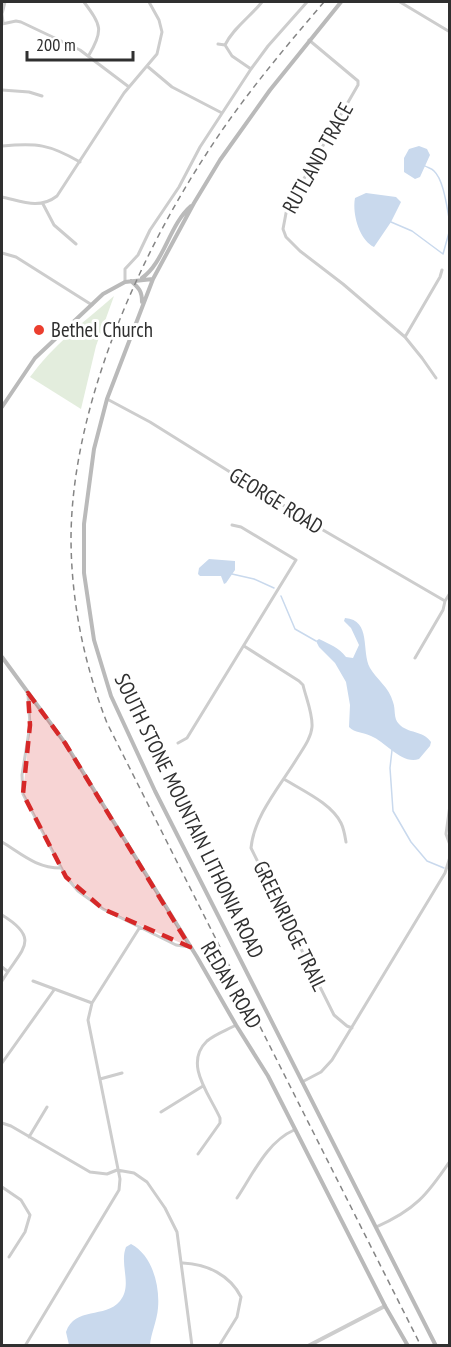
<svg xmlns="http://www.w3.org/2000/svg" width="451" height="1347" font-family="'PT Sans Narrow',sans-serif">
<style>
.green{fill:#e3eddd}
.water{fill:#c9d9ed}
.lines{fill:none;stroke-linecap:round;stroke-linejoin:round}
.stream{stroke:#c9d9ed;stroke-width:1.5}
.minor{stroke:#cdcdcd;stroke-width:3}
.tertiary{stroke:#cdcdcd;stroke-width:4}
.secondary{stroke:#bababa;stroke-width:4}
.rail{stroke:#858585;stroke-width:1.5;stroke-dasharray:6 4.5;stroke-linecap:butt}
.marked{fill:#d62828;fill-opacity:0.2;stroke:#d62828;stroke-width:4.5;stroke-dasharray:12 8;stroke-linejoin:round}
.poi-dot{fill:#eb3e2e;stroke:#fff;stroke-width:2}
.labels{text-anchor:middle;stroke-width:6;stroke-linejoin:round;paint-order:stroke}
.street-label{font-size:21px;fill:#303030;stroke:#fff}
.poi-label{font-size:21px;fill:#303030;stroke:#fff;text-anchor:start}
</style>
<rect width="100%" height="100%" fill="#fff"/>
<path class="green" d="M114,296l-18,50 -15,63 -51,-32c23,-32 54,-55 84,-81z"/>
<path class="water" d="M419,146l8,3 3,6 -10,22 -5,2 -11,-7v-14l5,-9z
M366,193l30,4 5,5 -10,20 -17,25c-15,-7 -22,-34 -19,-49z
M209,559l26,2v9l-9,13 -2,1 -3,-8h-21l-2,-2 1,-6z
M345,618c27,2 16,34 25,50 7,12 19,19 23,34 3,8 0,16 6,22 9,10 24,6 32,18l-1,4 -11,13c-17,6 -33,-17 -48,-23 -8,-4 -16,-3 -22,-9l1,-22 -4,-23 -11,-19 -16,-16 -3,-6 3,-2c12,6 19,8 27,18l7,1 6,-13 -8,-17 -7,-7z
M131,1244c21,11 29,41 27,64 -1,13 -7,25 -8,37h-81l-3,-13c9,-26 39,-13 54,-31 13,-16 -1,-36 6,-54z"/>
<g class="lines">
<path class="stream" d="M425,166c3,2 7,2 9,5 10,9 13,38 16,52
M391,222l21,9 31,23 7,-25
M232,574l22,5 20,9
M281,596l14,33 21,12
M392,750l-2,18 3,43 18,31 16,19 17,7
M449,870h1"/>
<path class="minor" d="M84,2c17,23 20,28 5,53
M400,2l50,30
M3,23l-1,-9 3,-12
M2,24l14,-3 5,1 59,28 49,37
M309,40l49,41v4l-71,123 -4,21 3,8 14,14 43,33 62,53 17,21 14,20
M218,44l7,1
M225,45c9,-18 25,-28 37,-43
M225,45l7,11 19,13
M147,66l25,21 50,26
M2,90l27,2 13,4
M2,146c35,-3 47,-2 78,16
M2,197c19,4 37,13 55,-1l67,-103 33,-39 5,-22 -3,-12 -10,-18
M43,204l11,21 22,19
M2,253l14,4 76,48
M125,282v-13l13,-14 12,-25 29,-43 21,-40 51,-78 17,-23 39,-44
M405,337l35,-60 2,-7
M107,399l43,23 173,108 122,71 -2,9 -28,48
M445,601l5,-8
M244,646l55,35 4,4c3,13 10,29 9,42 -1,12 -10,23 -16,33 -16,26 -42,56 -45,88l83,167 13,11 5,2
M28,695l2,30 -8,50 1,19 43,83 12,14 25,18 73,36 14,2
M178,743l9,-5 109,-178 -55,-33 -9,-2
M284,779c19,12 47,24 57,44 3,6 4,13 5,19
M450,805l-4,29 4,11
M2,842c20,12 34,26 59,26
M2,915c41,25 18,35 0,66
M2,967l5,4
M33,981l59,22
M2,1063l52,-73
M100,1079l22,-6
M302,1082l19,-10 11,-12 113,-187 5,-16
M161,1112l42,-26
M2,1123l9,3 79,46 17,2 10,-4 17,3 13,9 18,26 12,24 15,114
M29,1137l18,-30
M198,1154l22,-31v-5c-10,-23 -37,-54 -13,-77 8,-7 20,-11 29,-16
M2,1187l19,13 9,15 -5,17 -16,25
M237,1198c16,-24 30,-56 57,-68
M376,1227c39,-17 51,-32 74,-66
M183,1263c24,1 47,12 58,34l-4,20 -18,29
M25,1346l94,-156 1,-11 -32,-159 4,-17 48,-76"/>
<path class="tertiary" d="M308,1346l77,-40"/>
<path class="secondary" d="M341,2l-71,88 -50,70 -26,43 -41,76 -46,120 -13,50 -10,75v49l10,67 17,56 44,95 281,555
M142,278c22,-15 27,-53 49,-72
M131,281c8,7 11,10 11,21
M2,407l33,-49 68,-64 22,-12 28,-3
M2,657l63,86 132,214 39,68 32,51 117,230 23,40"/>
<path class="rail" d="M324,2c-42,49 -84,99 -119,154 -69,106 -133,253 -134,381 0,64 13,127 36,186l314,623"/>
</g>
<path class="marked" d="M28,693l37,50 125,204 -87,-38 -37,-32 -43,-83 7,-69z"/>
<circle class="poi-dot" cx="39" cy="330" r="6"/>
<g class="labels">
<g class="street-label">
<text transform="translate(318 158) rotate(-61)" y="7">RUTLAND TRACE</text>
<text transform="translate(276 501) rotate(32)" y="7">GEORGE ROAD</text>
<text transform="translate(189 816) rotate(64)" y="7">SOUTH STONE MOUNTAIN LITHONIA ROAD</text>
<text transform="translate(290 926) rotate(64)" y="7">GREENRIDGE TRAIL</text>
<text transform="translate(231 985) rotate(59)" y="7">REDAN ROAD</text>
</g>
<g class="poi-label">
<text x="51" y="337">Bethel Church</text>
</g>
</g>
<rect width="451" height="1347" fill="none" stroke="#303030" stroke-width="6"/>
<path d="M27 51v9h106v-9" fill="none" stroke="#303030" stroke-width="3"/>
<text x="36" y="51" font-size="18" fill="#303030" stroke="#ffffff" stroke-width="4.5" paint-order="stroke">200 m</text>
</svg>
